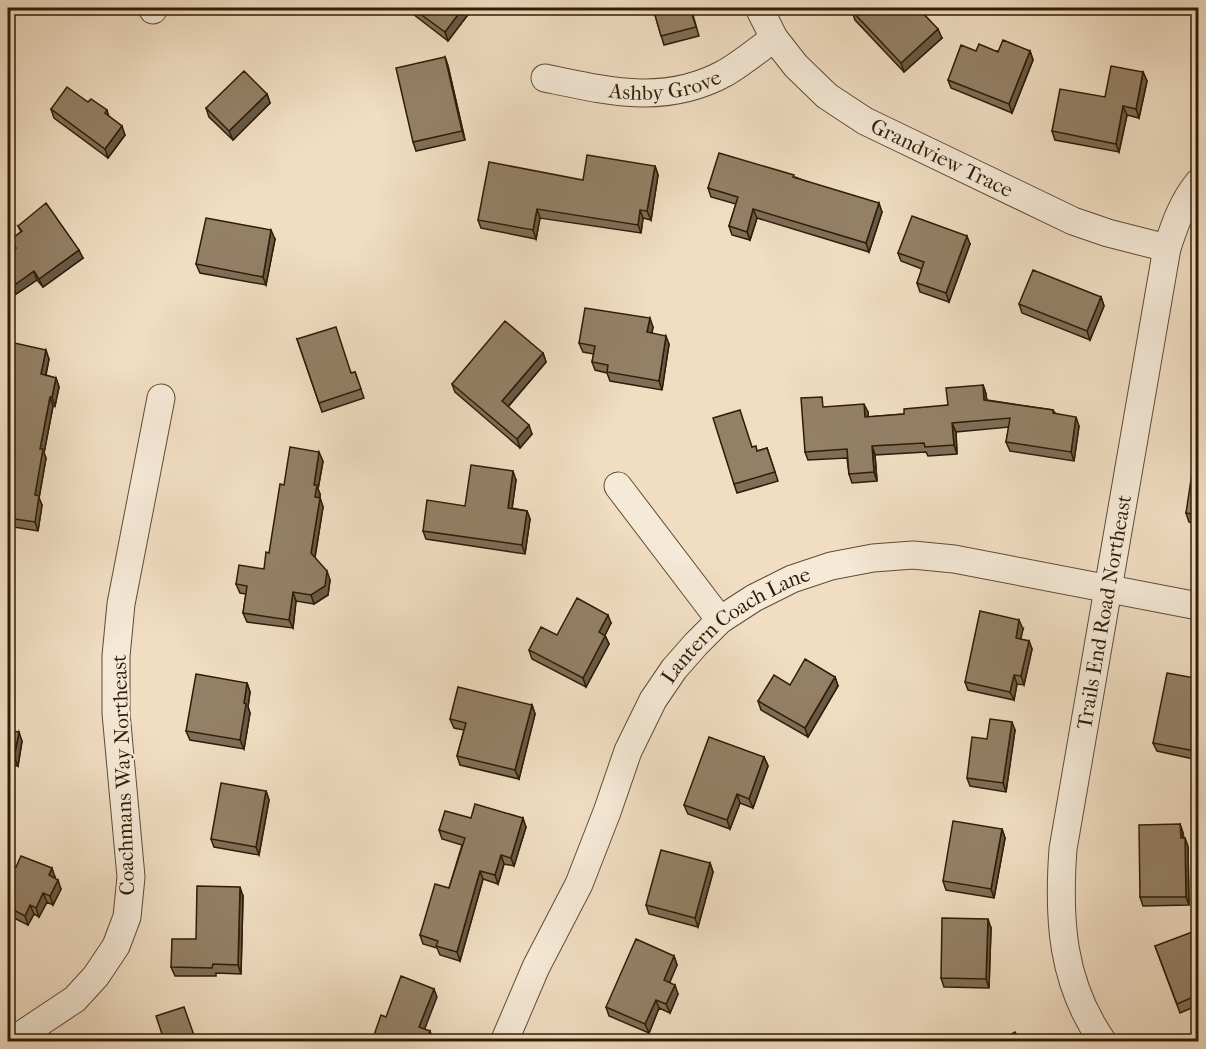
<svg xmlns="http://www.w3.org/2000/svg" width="1206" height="1049" font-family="'IM FELL French Canon',serif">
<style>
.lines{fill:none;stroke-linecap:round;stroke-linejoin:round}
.minor-casing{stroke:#604c34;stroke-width:29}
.minor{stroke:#f5e9d7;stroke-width:27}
.wall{fill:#7f6e59;stroke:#301c05;stroke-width:1.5}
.shaded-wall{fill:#685a48;stroke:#301c05;stroke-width:1.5}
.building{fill:#948067;stroke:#301c05;stroke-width:1.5}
.labels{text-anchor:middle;stroke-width:4.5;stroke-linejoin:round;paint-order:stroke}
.street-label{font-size:21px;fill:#301c05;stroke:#f5e9d7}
</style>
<rect width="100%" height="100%" fill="#f0ddc2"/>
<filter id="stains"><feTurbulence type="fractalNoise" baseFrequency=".00333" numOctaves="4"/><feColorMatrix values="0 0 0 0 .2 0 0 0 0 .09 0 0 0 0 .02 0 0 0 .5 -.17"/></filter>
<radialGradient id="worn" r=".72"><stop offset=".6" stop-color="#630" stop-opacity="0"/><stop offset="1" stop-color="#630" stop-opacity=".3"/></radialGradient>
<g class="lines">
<g class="minor-casing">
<g id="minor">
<path d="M152,8l1,2"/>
<path id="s1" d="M759,8l15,30 22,28 31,30 38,25 208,100 35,12 59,15"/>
<path id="s2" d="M545,78c62,13 120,28 180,-5 17,-10 33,-23 49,-35"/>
<path d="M618,486l102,134"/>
<path d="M18,1037l57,-38 21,-23 20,-30 11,-29 4,-40 -15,-164v-57l5,-52 40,-206"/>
<path id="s3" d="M504,1042l32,-75 43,-83 28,-72 21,-61 25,-51 21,-31 22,-25 24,-24 34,-22 38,-19 39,-13 42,-8 40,-3 41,4 244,47"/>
<path id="s4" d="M1103,1042c-42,-60 -45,-124 -40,-193l104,-601c8,-24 15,-45 31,-65"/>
</g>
</g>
<use href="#minor" class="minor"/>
</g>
<path class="wall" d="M410,8h63l-25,33 -35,-27z
M653,8h38l8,28 -35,9z
M852,11l90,27 -38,34 -49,-52z
M976,51h54l3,9 -21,53 -61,-25 -3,-8z
M445,57l3,9 17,74 -49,11 -3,-9z
M1143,72l4,9 -8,37 -12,-3 -8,37 -64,-12 -3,-9z
M267,94l3,9 -37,37 -24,-23 -3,-9z
M88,102l19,8 2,7 16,18 -17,23 -54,-40 -3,-9z
M655,166l3,9 -7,45 -8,-2 -2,15 -101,-15 -4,21 -55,-11 -3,-8 105,-40z
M795,177l87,35 -13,40 -112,-34 -7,22 -18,-5 -3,-9 7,-22 -25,-7 -3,-9z
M18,226l65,32 -40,29 -6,-7 -21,14 -8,-11v-29l6,-4 -4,-10 11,-8z
M275,239l-9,46 -66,-12 -4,-9z
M970,244l-21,58 -29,-10 -3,-9 5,-14 -21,-8 -3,-8z
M1101,297l3,9 -14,34 -68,-27 -3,-9z
M653,327l-1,6 17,11 -7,46 -52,-9 -3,-8 -12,-3 -3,-8 2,-8 -11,-2 -4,-9z
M297,339l55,34 3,-1 9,26 -42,14z
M8,351l41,8 -3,16 10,3 3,9 -4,19h-2l-9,47 2,5 -7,40 3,7 -4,26 -30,-5z
M543,353l3,9 -38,45 24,27 -12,14 -65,-56 -3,-8z
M983,385l3,9 1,6 66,10 2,3 24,13 -5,35 -64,-10 -4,-9 3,-15 -53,5 1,22 -29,2 -2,-4 -51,3 2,26 -25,2 -3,-9 -2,-16 -39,2 -3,-8 20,-45 43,5v5l36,-3 44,-9z
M752,447l6,4 9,-3 11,33 -41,12 -3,-9z
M323,461l-5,28 2,5v4l3,9 -8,51 15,22 -2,15 -14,9 -18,-3 -3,27 -46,-6 -4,-9 3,-19 -6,-1 -4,-9 28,-15 5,-16z
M1198,474v49l-9,-1 -3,-9z
M516,480l-4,28 15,3 3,8 -5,35 -99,-15 -3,-8 42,-25z
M611,623l-6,12 4,9 -23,43 -54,-28 -3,-9 28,-15z
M1023,629l-3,10 9,2 3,8 -8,36 -7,-1 -3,16 -46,-10 -3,-8z
M835,677l3,9 -30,51 -47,-27 -3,-9 32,-16z
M1195,678l3,9 -2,9 2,64 -41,-9 -4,-8z
M247,683l3,9 -2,15 2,6 -6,36 -54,-9 -4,-9z
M532,705l3,9 -16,65 -59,-14 -3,-9 7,-26 -10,-2 -4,-9z
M8,730l14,11 -4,25 -10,-2z
M1015,730l-9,62 -36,-6 -3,-8 20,-39z
M764,757l4,9 -15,42 -13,-5 -10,26 -42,-15 -4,-9z
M266,791l3,9 -10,55 -45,-8 -3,-8z
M471,818l55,9 -12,39 -10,-2 -6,20 -15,-5 -23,82 -20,-6 -3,-7 -14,-4 -3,-9 29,-47 13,-43 -20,-6 -3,-9z
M1180,824l3,9 1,5h1l3,9 1,58 -46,1 -3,-9z
M1002,829l3,9 -11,60 -48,-8 -3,-9z
M710,863l3,9 -15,55 -49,-13 -3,-9z
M8,864l8,3 39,10 -1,1 7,11 -8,16 -6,-3 -8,15 -5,-3 -6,11 -20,-10z
M243,896l-2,78 -25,-1v3h-41l-4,-9 25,-28z
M991,928l-2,60 -45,-1 -3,-9z
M1198,939v74l-4,-6 -14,6 -25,-67z
M674,956l3,9 -8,18 9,11 -8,19 -11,-5 -10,25 -40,-17 -3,-9z"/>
<path class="shaded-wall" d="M463,8h10l-25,33 -3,-9z
M938,29l4,9 -38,34 -3,-9z
M1030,51l3,9 -21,53 -3,-9z
M445,57l3,9 17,74 -3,-9z
M1143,72l4,9 -8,37 -3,-9z
M267,94l3,9 -37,37 -4,-9z
M1123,106l4,9 -8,37 -3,-8z
M122,126l3,9 -17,23 -3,-9z
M655,166l3,9 -7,45 -4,-9z
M879,203l3,9 -13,40 -3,-9z
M537,209l3,9 -4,21 -3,-9z
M753,209l4,9 -7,22 -3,-8z
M640,210l3,8 -2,15 -3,-8z
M271,230l4,9 -9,46 -3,-8z
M967,236l3,8 -21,58 -3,-9z
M79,250l4,8 -40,29 -4,-8z
M34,271l3,9 -21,14 -3,-8z
M1101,297l3,9 -14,34 -3,-9z
M650,318l3,9 -3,14 -3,-9z
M666,336l3,8 -7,46 -3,-9z
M46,350l3,9 -5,23 -3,-8z
M543,353l3,9 -41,48 -3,-9z
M56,378l3,9 -4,19 -3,-9z
M983,385l3,9 1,15 -3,-9z
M50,397l3,9 -9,47 2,5 -7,40 3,7 -4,26 -3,-9v-27l5,-46z
M864,404l4,8 1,14 -4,-9z
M1076,417l3,9 -5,35 -3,-9z
M952,423l4,9 1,22 -3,-9z
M529,425l3,9 -12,14 -3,-9z
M872,446l3,9 2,26 -3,-9z
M319,452l4,9 -5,28 2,5 -1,12 -4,-9 -1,-12z
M513,471l3,9 -5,36 -3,-8z
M320,498l3,9 -9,55 -3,-9z
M527,511l3,8 -5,35 -3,-9z
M327,571l3,9 -2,15 -14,9 -3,-9z
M293,592l3,9 -3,27 -4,-8z
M608,615l3,8 -9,18 -3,-9z
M1019,620l4,9 -4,18 -3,-9z
M605,636l4,8 -23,43 -3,-9z
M1029,641l3,8 -8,36 -3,-9z
M1014,675l3,9 -3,16 -4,-8z
M835,677l3,9 -30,51 -3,-9z
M1195,678l3,9 -4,17 -3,-9z
M247,683l3,9 -2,15 2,6 -6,36 -4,-9 4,-37z
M11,689l3,9 -6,31v-24z
M532,705l3,9 -16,65 -4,-9z
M1012,722l3,8 -9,62 -3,-9z
M19,732l3,9 -4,25 -4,-9z
M1198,733v27l-3,-9z
M764,757l4,9 -15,42 -4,-9z
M266,791l3,9 -10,55 -3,-8z
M737,794l3,9 -10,26 -3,-9z
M523,818l3,9 -12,39 -3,-8z
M1180,824l3,9 1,14 -3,-9z
M1002,829l3,9 -11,60 -3,-9z
M1185,838l3,9 1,58 -3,-8z
M501,855l3,9 -6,20 -3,-9z
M710,863l3,9 -15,55 -3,-9z
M52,868l3,9 -3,7 -3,-9z
M480,871l3,8 -23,82 -3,-9z
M58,880l3,9 -8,16 -3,-9z
M240,887l3,9 -2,78 -3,-9z
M43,893l4,9 -8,15 -3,-9z
M30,905l4,9 -6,11 -3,-9z
M988,919l3,9 -2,60 -3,-9z
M674,956l3,9 -10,24 -3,-9z
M675,985l3,9 -8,19 -4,-9z
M434,989l3,8 -15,39 -3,-9z
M656,1000l3,8 -10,25 -4,-9z
M430,1031l3,9 -1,1h-6z"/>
<path class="building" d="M412,8h51l-18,24z
M653,8h37l6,19 -35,9z
M856,8h62l20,21 -37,34 -49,-52z
M1003,40l27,11 -21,53 -61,-24 13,-35 15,6 3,-7 19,8z
M445,57l17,74 -49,11 -17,-74z
M1111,66l32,6 -7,37 -13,-3 -7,38 -64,-13 8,-42 45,8z
M244,71l23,23 -38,37 -23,-23z
M67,87l21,15 3,-3 16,11 -2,3 17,13 -17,23 -54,-40z
M719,153l75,22 -1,2 86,26 -13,40 -113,-34 -6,23 -18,-6 9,-29 -30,-9z
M587,155l68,11 -8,45 -7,-1 -2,15 -101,-16 -4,21 -55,-10 11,-58 94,18z
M46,203l33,47 -40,29 -5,-8 -21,15 -5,-8v-24l8,-6 -6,-8 12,-9 -4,-5z
M912,216l55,20 -21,57 -29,-10 7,-21 -26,-9z
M206,218l65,12 -8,47 -67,-13z
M1033,270l68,27 -14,34 -68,-27z
M585,308l65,10 -3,14 19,4 -7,45 -52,-9 1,-7 -16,-3 3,-16 -16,-3z
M505,321l38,32 -41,48 27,24 -12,14 -65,-55z
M336,327l15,46 4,-1 6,17 -42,14 -22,-64z
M10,342l36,8 -5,24 15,4 -4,19h-2l-10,52h3l-8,46 4,1 -4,26 -27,-4v-127l2,-12 -2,-1v-27z
M983,385l1,15 69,10v3l23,4 -5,35 -65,-10 4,-24 -58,5 2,22 -29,2 -1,-4 -52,3 2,26 -25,2 -2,-25 -42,3 -4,-54 21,-1 1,10 41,-3 1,13 39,-3v-5l44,-4 -2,-17z
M740,410l12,37 4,-1 1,5 10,-3 8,24 -41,12 -21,-66z
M290,447l29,5 -5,33h3l-2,12 5,1 -9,55 16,18 -2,15 -14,9 -18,-3 -4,28 -46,-7 4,-27 -11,-2 3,-19 25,4 2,-17 3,1 11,-69 4,1z
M471,465l42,6 -5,37 19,3 -5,34 -99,-14 4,-31 38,6z
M1192,473l6,1v41l-12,-2z
M577,598l31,17 -9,17 6,4 -22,42 -54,-28 12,-23 16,8z
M980,611l39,9 -3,18 13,3 -8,35 -7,-1 -4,17 -45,-10z
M805,659l30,18 -30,51 -47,-27 16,-26 16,10z
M1167,673l28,5 -4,17 7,2v36l-3,18 -42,-8z
M196,674l51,9 -3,20 2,1 -6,36 -54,-9z
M458,687l74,18 -17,65 -58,-14 9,-33 -16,-4z
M8,688l3,1 -3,16z
M990,719l22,3 -9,61 -36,-5 5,-41 15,2z
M8,730l11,2 -5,25 -6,-1z
M709,737l55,20 -15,42 -12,-5 -10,26 -43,-15z
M221,783l45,8 -10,56 -45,-8z
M475,804l48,14 -12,40 -10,-3 -6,20 -15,-4 -23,81 -21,-6 2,-5 -18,-6 15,-51 14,4 16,-50 -26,-8 6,-19 26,7z
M953,821l49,8 -11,60 -48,-8z
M1180,824l1,14h4l1,59h-46l-1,-72z
M661,850l49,13 -15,55 -49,-13z
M21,856l31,12 -3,7 9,5 -8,16 -7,-3 -7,15 -6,-3 -5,11 -17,-9v-43l8,3z
M197,886l43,1 -2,78 -25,-1 -1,4 -41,-1 1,-28h24z
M942,918l46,1 -2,60 -45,-1z
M1195,931l3,8v69l-7,-10 -14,6 -22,-58z
M636,939l38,17 -10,24 11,5 -9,19 -10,-4 -11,24 -39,-17z
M401,976l33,13 -15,38 11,4 -4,10h-45l-8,-3 8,-23 5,2z
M184,1007l12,34h-57l23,-7 -6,-18z
M1015,1032l5,9h-21z"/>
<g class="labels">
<g class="street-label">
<text dy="7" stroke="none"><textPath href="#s2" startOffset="122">Ashby Grove</textPath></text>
<text dy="7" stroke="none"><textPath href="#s1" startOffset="243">Grandview Trace</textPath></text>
<text dy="7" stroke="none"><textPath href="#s4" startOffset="442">Trails End Road Northeast</textPath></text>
<text dy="7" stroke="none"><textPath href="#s3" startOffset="488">Lantern Coach Lane</textPath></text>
<text transform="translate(123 775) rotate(-92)" y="7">Coachmans Way Northeast</text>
</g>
</g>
<rect width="1206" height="1049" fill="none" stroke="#f0ddc2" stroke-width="30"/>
<rect x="9" y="9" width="1188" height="1031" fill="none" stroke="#301c05" stroke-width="3"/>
<rect x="15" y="15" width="1176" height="1019" fill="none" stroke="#301c05" stroke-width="1.5"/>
<rect width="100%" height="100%" filter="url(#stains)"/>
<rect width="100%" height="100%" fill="url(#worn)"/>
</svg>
